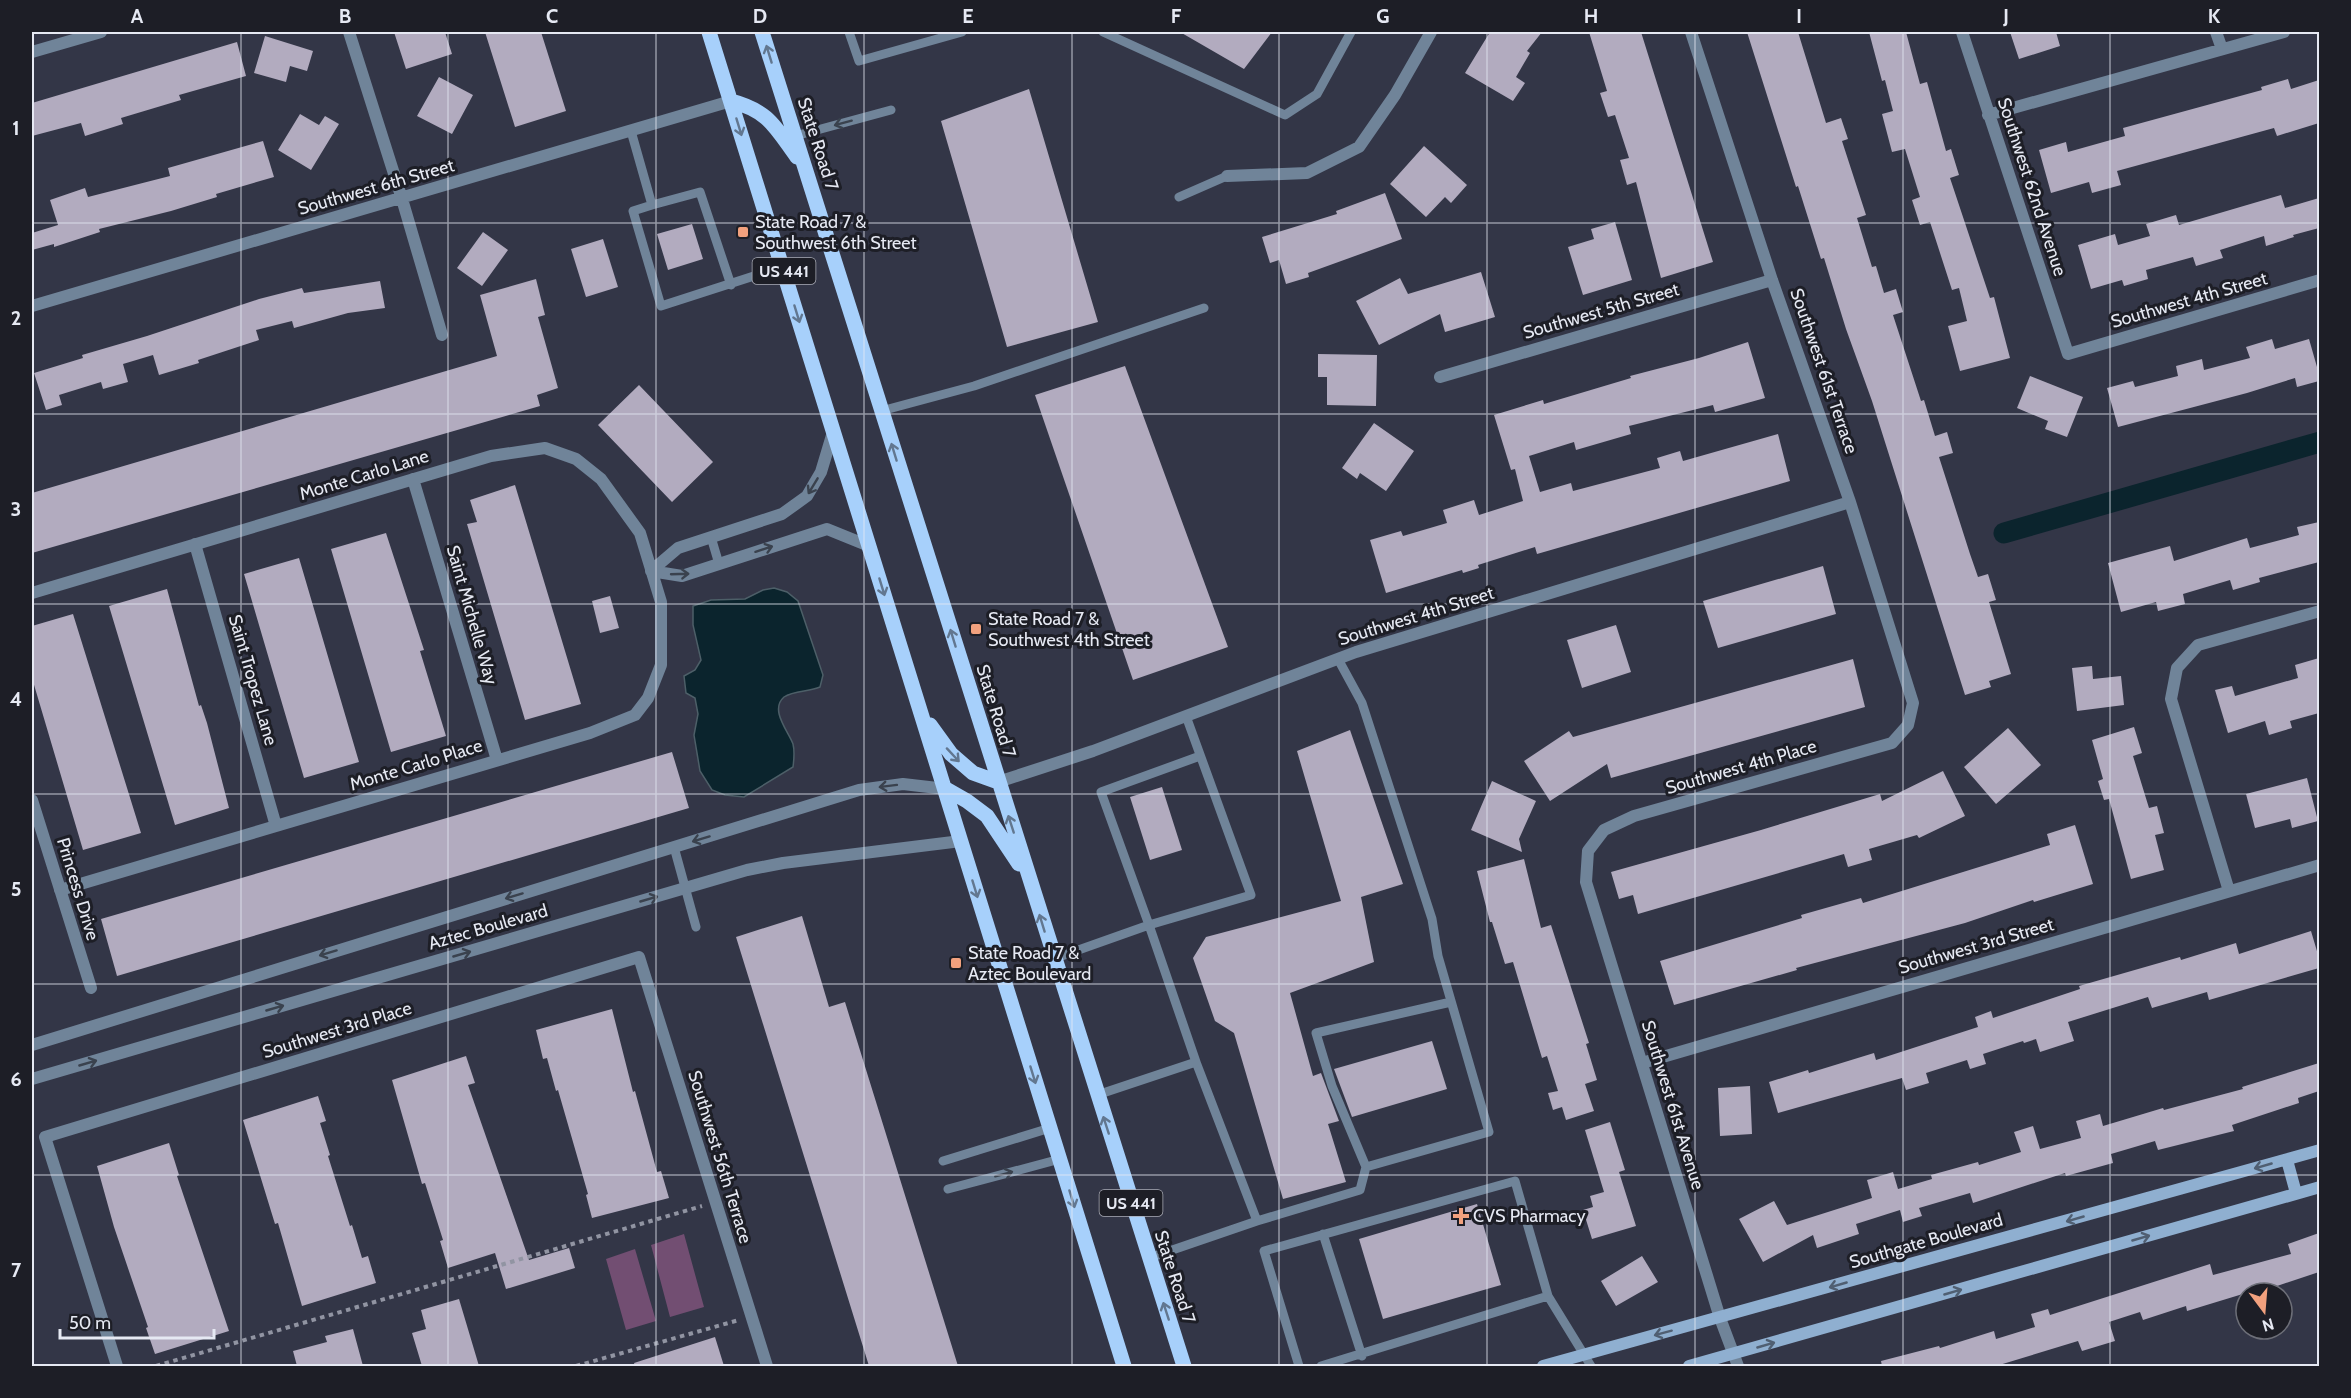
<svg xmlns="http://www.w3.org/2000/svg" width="2351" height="1398" font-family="Cabin,sans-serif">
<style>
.green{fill:#724e72}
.water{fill:#0b242d;stroke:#4d5f68;stroke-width:1.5}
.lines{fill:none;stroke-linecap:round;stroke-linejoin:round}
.canal{stroke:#0b242d;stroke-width:21}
.building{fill:#b2abbf}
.path{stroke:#9194a2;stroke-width:4;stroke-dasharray:4.5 4.5;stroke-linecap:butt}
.service{stroke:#708499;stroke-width:9}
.minor{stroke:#708499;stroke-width:12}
.secondary{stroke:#8fafd0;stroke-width:12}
.primary{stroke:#a7d0fb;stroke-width:15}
.oneway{stroke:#627790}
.oneway2{stroke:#3a424e}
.oneway3{stroke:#505f72}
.grid{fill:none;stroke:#e6e9f3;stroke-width:1.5;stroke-opacity:0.55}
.poi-dot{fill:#f2a17e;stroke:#1d1e26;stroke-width:2}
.labels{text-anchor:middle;stroke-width:6;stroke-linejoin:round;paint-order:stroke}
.shield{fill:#1d1e26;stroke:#aaacb6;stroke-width:1.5}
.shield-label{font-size:16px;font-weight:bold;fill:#e6e9f3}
.street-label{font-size:18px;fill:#e6e9f3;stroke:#1d1e26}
.poi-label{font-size:18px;fill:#e6e9f3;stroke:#1d1e26;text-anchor:start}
.neatline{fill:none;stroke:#e6e9f3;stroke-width:2}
.grid-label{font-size:20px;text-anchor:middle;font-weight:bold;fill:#e6e9f3}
</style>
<rect width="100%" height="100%" fill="#333647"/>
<path class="green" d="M684,1234l20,73 -34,10 -19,-72z
M635,1249l21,72 -30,9 -20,-71z"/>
<path class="water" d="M774,588l13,4 11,9 25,74 -3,12c-11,5 -26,3 -36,10 -15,13 5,35 9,47 2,8 1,15 0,23l-49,30 -19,-2 -13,-5 -12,-19 -6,-36 4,-21 -3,-16 -9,-5 -2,-17 11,-6 6,-10 -8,-35v-19l18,-6 34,-1 18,-9z"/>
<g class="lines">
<path class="canal" d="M2004,533l316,-91"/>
</g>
<path class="building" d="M394,32h51l7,22 -46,15z
M485,32h56l25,79 -51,16z
M1180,32h92l-28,37z
M1490,32h52l-15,19 3,2 -14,24 9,6 -12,18 -48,-28z
M1589,32h52l72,230 -52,16 -25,-96 -9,3 -7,-25 9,-2 -14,-43 -7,2 -8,-24 7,-2z
M1747,32h51l28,91 15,-5 7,21 -6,2 24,74 -9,3 15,49 4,-1 8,27 12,-4 7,23 -10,3 28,86 3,-1 11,36 12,-4 6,21 -14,4 31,97 8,23 10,-3 8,26 -7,2 22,72 -22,7 2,6 -26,8 -93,-294 -26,-72 -22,-71 -3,1 -23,-73 -2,1z
M1869,32h37l14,52 7,-2 19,69 5,-2 8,26 -9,3 40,120 4,-1 16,61 -50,13 -12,-45 19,-5 -8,-33 -7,2 -22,-68 -10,3 -8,-25 8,-3 -15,-48 -13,3 -10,-38 11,-3 -8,-31 -3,1z
M2010,32h46l4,14 -41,13z
M265,36l48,15 -6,20 -17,-5 -4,16 -32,-9z
M237,42l9,34 -67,19 2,5 -60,18 2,6 -38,12 -4,-13 -49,13v-33z
M439,77l34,18 -21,39 -35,-18z
M2288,79l3,10 28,-9v43l-42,13 -3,-8 -157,43 4,14 -29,8 -3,-11 -38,11 -12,-43 27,-8 2,10 57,-16 -2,-8 139,-38 -1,-3z
M1029,89l69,233 -91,25 -66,-226z
M300,114l19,11 6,-9 14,8 -28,46 -33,-20z
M263,141l11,36 -58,17 1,3 -46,14 -72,18 1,3 -46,15v-3l-22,6v-17l26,-8 -8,-25 35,-12 3,9 82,-21 -2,-8z
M1424,146l43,39 -16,18 -6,-6 -19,20 -36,-33z
M1385,193l17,46 -94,34 1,4 -23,7 -7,-24 -9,3 -8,-26 75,-23 -1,-3z
M2281,195l4,13 34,-10v30l-26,7 1,2 -28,9 -2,-10 -44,14 3,8 -27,8 -3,-9 -47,13 2,9 -24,7 -2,-6 -31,9 -13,-44 37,-11 3,11 32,-9 -4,-12 30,-9 3,10z
M1615,222l17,58 -49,15 -15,-48 26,-8 -3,-10z
M692,224l11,35 -35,11 -11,-36z
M483,232l25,18 -26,36 -25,-18z
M603,239l15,48 -32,10 -15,-48z
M1481,272l14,45 -50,15 -5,-18 -61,31 -23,-44 44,-23 8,16z
M536,279l9,36 -7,2 20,71 -21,7 3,11 -508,147v-60l465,-137 -17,-61z
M380,281l5,27 -37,5 -54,15 -2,-7 -36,9 3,10 -61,20 1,3 -40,12 -6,-20 -30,9 5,18 -25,7 -2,-7 -42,13 3,10 -16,5 -12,-37 49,-15 -1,-3 65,-19 112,-37 43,-11 2,5z
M2272,339l3,10 34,-10 10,35v7l-22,6 -2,-9 -48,15 -129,34 -11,-39 26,-7 2,6 43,-11 -2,-10 26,-7 2,11 46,-12 -4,-11z
M1748,342l17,56 -50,14 -2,-7 -84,21 2,8 -55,16 -2,-8 -45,14 11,36 31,-9 2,8 87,-23 -3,-10 23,-7 3,10 95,-27 12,47 -253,73 -2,-7 -57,18 1,3 -16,5 -1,-3 -76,23 -16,-53 31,-9 2,5 44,-13 -4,-13 31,-10 5,15 44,-14 -8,-32 -4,1 -17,-55 49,-15 1,4 87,-26 -1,-2 69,-18z
M1318,354l59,1 -1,51 -49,-1v-28h-9z
M1125,366l103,281 -95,33 -98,-285z
M2030,376l53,21 -16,40 -22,-8 3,-8 -31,-13z
M639,385l74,77 -41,40 -74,-77z
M1374,423l40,28 -28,40 -26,-18 -3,6 -15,-11z
M515,485l66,219 -56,16 -58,-196 10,-2 -7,-22z
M2319,522v40l-60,16 1,4 -27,8 -3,-10 -47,14 2,10 -27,7 -2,-9 -35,10 -13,-49 62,-17 4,15 73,-23 3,10 49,-13 -2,-8z
M386,533l38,117 -4,1 26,85 -55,16 -60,-203z
M299,558l60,204 -55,16 -60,-204z
M1823,566l13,48 -118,34 -15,-47z
M167,589l32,117 2,-1 6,18 22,85 -54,17 -66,-219z
M610,596l9,32 -19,5 -8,-32z
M73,614l68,219 -58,17 -51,-172v-52z
M1616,625l15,47 -49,16 -15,-48z
M2319,658v55l-29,8 2,7 -23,7 -4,-14 -37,12 -13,-43 17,-4 3,10 63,-18 -3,-13z
M1853,659l12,48 -254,71 -4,-14 -57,37 -26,-40 45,-30 4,6z
M2092,666l1,13 28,-3 3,29 -47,6 -5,-43z
M2134,727l8,26 -9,3 16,52 8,-2 7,27 -9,2 9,35 -33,9 -22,-80 -5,1 -6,-19 5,-2 -11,-39z
M2008,728l33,37 -45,39 -32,-37z
M1350,730l53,154 -42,13 13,65 -84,31 23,83 8,-3 18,48 -11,3 18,58 -63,17 -49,-166 -19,-12 -22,-63 13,-21 135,-36 -44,-150z
M672,752l17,56 -572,168 -16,-57z
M1943,771l22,45 -46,22 -2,-3 -48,14 3,11 -24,7 -4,-13 -206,60 -5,-19 -14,4 -8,-27 150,-42 119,-36 2,7z
M2307,778l11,43 -26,7 -2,-9 -35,9 -9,-34z
M1492,781l44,20 -17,38 3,13 -51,-22z
M1162,787l20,63 -32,10 -20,-63z
M2075,825l18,59 -59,18 -1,-2 -68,23 -169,45 1,2 -123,35 -14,-44 142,-43 -1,-3 60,-17 2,5 187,-58 -3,-11z
M1524,859l17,69 10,-3 38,118 -3,1 11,36 -12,4 9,27 -28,9 -4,-13 -9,3 -5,-17 10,-2 -11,-35 -5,2 -29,-96 -8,2 -13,-42h-2l-13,-51z
M802,916l27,91 16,-5 113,364h-89l-133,-429z
M2311,931l8,27v10l-110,32 -2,-8 -55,16 -4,-11 -80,25 6,19 -34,11 -4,-13 -12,4 -1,-2 -40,13 3,10 -16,5 -3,-9 -41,13 3,10 -23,7 -4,-12 -124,35 -9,-31 39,-12 1,3 65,-20 2,7 102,-33 -3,-10 16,-6 2,7 87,-29 -1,-3 101,-29 1,3 55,-17 3,11z
M612,1009l21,83 2,-1 22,81 4,-1 8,27 -77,20 -6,-23 2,-1 -30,-104 -2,1 -9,-33 -4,1 -7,-29z
M1432,1041l15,48 -95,28 -18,-48z
M466,1056l9,27 -7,2 61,175 40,-12 6,20 -69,21 -11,-36 -47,15 -8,-27 3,-1 -18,-57 -3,1 -30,-104z
M2319,1063v28l-21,7 1,5 -67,22 2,6 -76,19 -3,-9 -44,13 2,9 -47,13 -1,-3 -92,30 -3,-10 -51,15 3,8 -19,6 -3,-12 -44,14 3,10 -42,14 -4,-13 -50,27 -24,-43 35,-18 13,24 85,-27 -5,-18 26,-8 5,17 34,-10 -1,-4 47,-13 1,3 42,-13 -7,-20 19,-6 7,23 41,-11 -5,-17 24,-7 3,12 60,-18 1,2 79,-21 -1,-2z
M1750,1086l2,48 -32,2 -2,-48z
M318,1096l8,25 -6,2 10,32 -2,1 22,70 2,-1 10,33 6,-2 8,27 -74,23 -24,-83 -3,1 -32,-104z
M1610,1122l15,48 -6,2 17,54 -44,13 -9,-29 10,-3 -3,-11 14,-4 -19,-62z
M169,1143l10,32 -2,1 52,155 -74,23 -9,-26 2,-1 -34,-100 -17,-61z
M1477,1204l24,81 -118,34 -24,-80z
M2319,1233v39l-42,14 2,7h-33l-59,18 -1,-5 -43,14 -3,-8 -31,10 6,19 -33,10 -4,-10 -82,25h-114l-1,-5 58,-15 1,2 54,-17 2,8 39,-12 -4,-13 17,-5 2,6 160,-51 3,11 78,-21 -3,-10z
M1642,1256l16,26 -42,24 -15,-25z
M459,1299l20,67h-57l-10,-33 14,-4 -5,-19z
M353,1329l10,37h-66l-4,-15 34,-9 -2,-6z
M715,1337l9,29h-89l-1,-3z"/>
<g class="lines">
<path class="path" d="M156,1366l546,-160
M576,1366l163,-46"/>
<path class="service" d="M849,32l10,29 103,-29
M1103,32l182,83 32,-21 34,-62
M631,131l21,74 -19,6 28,95 121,-39
M795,136l96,-26
M1179,197l48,-21
M652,205l48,-13 31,93
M881,411l93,-25 230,-78
M711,537l8,27
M1186,716l65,179 -102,30 -48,-133 99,-36
M674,847l22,80
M1053,959l96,-34 47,137 -99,33
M943,1161l107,-33
M1366,1167l-34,-81 -16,-53 135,-31
M948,1189l112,-30
M1257,1221l103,-31 6,-23 123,-35 -51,-176 -6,-37 -70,-216 -24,-44
M1323,1234l39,122
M1149,1258l108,-37 -61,-159
M1299,1366l-35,-115 251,-70 33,115 43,70
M1321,1366l227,-70"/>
<path class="minor" d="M349,32l53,167 40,136
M1691,32l81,248 78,222 63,201 -5,22 -16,18 -258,73 -30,14 -16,21 -2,31 134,436 18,48
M1962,32l106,322 252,-74
M2216,32l6,17
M32,52l69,-20
M1988,115l296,-83
M1227,176l80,-3 52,-26 36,-52 36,-63
M32,306l699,-205
M1440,377l332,-97
M413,479l84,281
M195,544l81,282
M651,571l27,-23 104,-34 25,-18 14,-24 12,-40
M651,571l31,5 145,-47 42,17
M32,593l459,-137 54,-8 31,11 25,20 39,54 21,69v63l-13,33 -13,17 -45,18 -530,157
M998,782l95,-31 263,-99 494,-150
M32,800l59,188
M2229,891l-58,-192 6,-31 21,-23 122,-34
M32,1045l827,-255 44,-6 43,5
M1642,1063l678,-198
M32,1079l715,-209 36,-7 178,-22
M117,1366l-72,-229 594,-180 128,409"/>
<path class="secondary" d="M2287,1160l9,33
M1543,1366l777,-216
M1689,1366l631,-179"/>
<path class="primary" d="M709,32l415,1334
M762,32l422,1334
M731,101c38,10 44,26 66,56
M930,725l21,29 22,19 25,9
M946,789l21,12 20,15 32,48"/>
</g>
<defs><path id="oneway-shaft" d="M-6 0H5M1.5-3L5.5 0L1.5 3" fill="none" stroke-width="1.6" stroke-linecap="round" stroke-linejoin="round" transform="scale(1.5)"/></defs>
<g class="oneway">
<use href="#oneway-shaft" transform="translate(769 54) rotate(-107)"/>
<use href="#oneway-shaft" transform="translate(739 127) rotate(73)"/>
<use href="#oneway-shaft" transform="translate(797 314) rotate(73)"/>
<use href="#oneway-shaft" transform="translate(894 452) rotate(-107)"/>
<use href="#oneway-shaft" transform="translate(882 587) rotate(73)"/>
<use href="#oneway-shaft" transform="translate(953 638) rotate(-107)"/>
<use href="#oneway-shaft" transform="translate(953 755) rotate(47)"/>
<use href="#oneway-shaft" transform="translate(1011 824) rotate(-108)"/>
<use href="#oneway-shaft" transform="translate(975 889) rotate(73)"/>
<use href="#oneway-shaft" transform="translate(1042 923) rotate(-107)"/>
<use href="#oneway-shaft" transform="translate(1033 1075) rotate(73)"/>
<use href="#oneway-shaft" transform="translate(1106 1125) rotate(-108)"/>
<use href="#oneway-shaft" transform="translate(1072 1199) rotate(73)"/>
<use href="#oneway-shaft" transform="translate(1166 1311) rotate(-108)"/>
</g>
<g class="oneway2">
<use href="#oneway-shaft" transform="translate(843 123) rotate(165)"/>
<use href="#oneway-shaft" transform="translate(813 486) rotate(121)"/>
<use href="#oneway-shaft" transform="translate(764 549) rotate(-18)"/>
<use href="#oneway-shaft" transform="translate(680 574) rotate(-2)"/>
<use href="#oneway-shaft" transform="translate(888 786) rotate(173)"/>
<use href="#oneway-shaft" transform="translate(701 839) rotate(163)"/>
<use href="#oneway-shaft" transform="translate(514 896) rotate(163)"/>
<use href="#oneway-shaft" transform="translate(649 899) rotate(-16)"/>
<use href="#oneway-shaft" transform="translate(328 953) rotate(163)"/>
<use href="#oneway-shaft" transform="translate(462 954) rotate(-16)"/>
<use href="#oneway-shaft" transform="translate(275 1008) rotate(-16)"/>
<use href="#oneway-shaft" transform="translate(88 1063) rotate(-16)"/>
<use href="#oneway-shaft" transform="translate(1004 1174) rotate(-15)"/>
</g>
<g class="oneway3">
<use href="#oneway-shaft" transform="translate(2263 1166) rotate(164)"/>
<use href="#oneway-shaft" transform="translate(2075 1219) rotate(164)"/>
<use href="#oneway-shaft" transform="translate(2141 1238) rotate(-16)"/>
<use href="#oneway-shaft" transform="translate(1838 1285) rotate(164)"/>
<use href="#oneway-shaft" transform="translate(1953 1292) rotate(-16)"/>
<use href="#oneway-shaft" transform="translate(1663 1333) rotate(165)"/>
<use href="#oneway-shaft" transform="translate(1766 1345) rotate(-16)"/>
</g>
<path class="grid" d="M241,32v1334M448,32v1334M656,32v1334M864,32v1334M1072,32v1334M1279,32v1334M1487,32v1334M1695,32v1334M1903,32v1334M2110,32v1334M32,223h2288M32,414h2288M32,604h2288M32,794h2288M32,984h2288M32,1175h2288"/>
<g class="poi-dot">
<rect x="737" y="226" width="12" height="12" rx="3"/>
<rect x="970" y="623" width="12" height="12" rx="3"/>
<rect x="950" y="957" width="12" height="12" rx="3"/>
<path d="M1458 1207h6v6h6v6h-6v6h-6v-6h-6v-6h6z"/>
</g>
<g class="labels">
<g class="shield">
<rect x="752.5" y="258" width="63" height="26" rx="4.5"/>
<rect x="1099.5" y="1190" width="63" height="26" rx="4.5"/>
</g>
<g class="shield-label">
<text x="784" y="277">US 441</text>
<text x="1131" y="1209">US 441</text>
</g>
<g class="street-label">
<text transform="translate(818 144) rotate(72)" y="6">State Road 7</text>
<text transform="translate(376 187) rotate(-16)" y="6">Southwest 6th Street</text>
<text transform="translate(2032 187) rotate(72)" y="6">Southwest 62nd Avenue</text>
<text transform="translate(2189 300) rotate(-16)" y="6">Southwest 4th Street</text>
<text transform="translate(1601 311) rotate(-16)" y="6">Southwest 5th Street</text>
<text transform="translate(1824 371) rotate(71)" y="6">Southwest 61st Terrace</text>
<text transform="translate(364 475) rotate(-17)" y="6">Monte Carlo Lane</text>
<text transform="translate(472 615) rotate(74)" y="6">Saint Michelle Way</text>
<text transform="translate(1416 616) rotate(-17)" y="6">Southwest 4th Street</text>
<text transform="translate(253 680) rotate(74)" y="6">Saint Tropez Lane</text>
<text transform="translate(996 711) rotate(73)" y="6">State Road 7</text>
<text transform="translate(416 765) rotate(-17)" y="6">Monte Carlo Place</text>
<text transform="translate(1741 767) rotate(-16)" y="6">Southwest 4th Place</text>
<text transform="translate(78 889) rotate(73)" y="6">Princess Drive</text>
<text transform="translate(488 927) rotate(-16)" y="6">Aztec Boulevard</text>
<text transform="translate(1976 946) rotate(-16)" y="6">Southwest 3rd Street</text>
<text transform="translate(337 1030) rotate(-17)" y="6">Southwest 3rd Place</text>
<text transform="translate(1673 1105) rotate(73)" y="6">Southwest 61st Avenue</text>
<text transform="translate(720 1157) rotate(73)" y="6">Southwest 56th Terrace</text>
<text transform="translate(1926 1241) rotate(-16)" y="6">Southgate Boulevard</text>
<text transform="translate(1175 1277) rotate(72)" y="6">State Road 7</text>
</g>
<g class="poi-label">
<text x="755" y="228">State Road 7 &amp;<tspan x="755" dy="21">Southwest 6th Street</tspan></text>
<text x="988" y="625">State Road 7 &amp;<tspan x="988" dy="21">Southwest 4th Street</tspan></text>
<text x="968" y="959">State Road 7 &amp;<tspan x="968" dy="21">Aztec Boulevard</tspan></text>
<text x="1473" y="1222">CVS Pharmacy</text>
</g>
</g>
<rect width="2351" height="1398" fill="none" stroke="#1d1e26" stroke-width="66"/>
<g transform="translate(2264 1311) rotate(164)"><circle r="28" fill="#1d1e26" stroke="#6d6f78" stroke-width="1.5"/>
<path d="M0-4.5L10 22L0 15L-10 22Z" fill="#f2a17e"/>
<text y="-9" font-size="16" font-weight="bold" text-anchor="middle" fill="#e6e9f3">N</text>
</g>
<path d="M60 1329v9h154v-9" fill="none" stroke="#e6e9f3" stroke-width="3"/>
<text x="69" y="1329" font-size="18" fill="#e6e9f3" stroke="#1d1e26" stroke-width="4.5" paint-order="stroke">50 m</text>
<rect x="33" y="33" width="2285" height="1332" class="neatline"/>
<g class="grid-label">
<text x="137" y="23">A</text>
<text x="345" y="23">B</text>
<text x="552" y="23">C</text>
<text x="760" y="23">D</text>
<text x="968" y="23">E</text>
<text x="1176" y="23">F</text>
<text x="1383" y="23">G</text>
<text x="1591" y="23">H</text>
<text x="1799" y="23">I</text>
<text x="2006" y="23">J</text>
<text x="2214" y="23">K</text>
<text x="16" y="135">1</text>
<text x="16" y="325">2</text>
<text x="16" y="516">3</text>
<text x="16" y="706">4</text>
<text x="16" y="896">5</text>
<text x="16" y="1086">6</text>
<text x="16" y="1277">7</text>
</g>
</svg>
